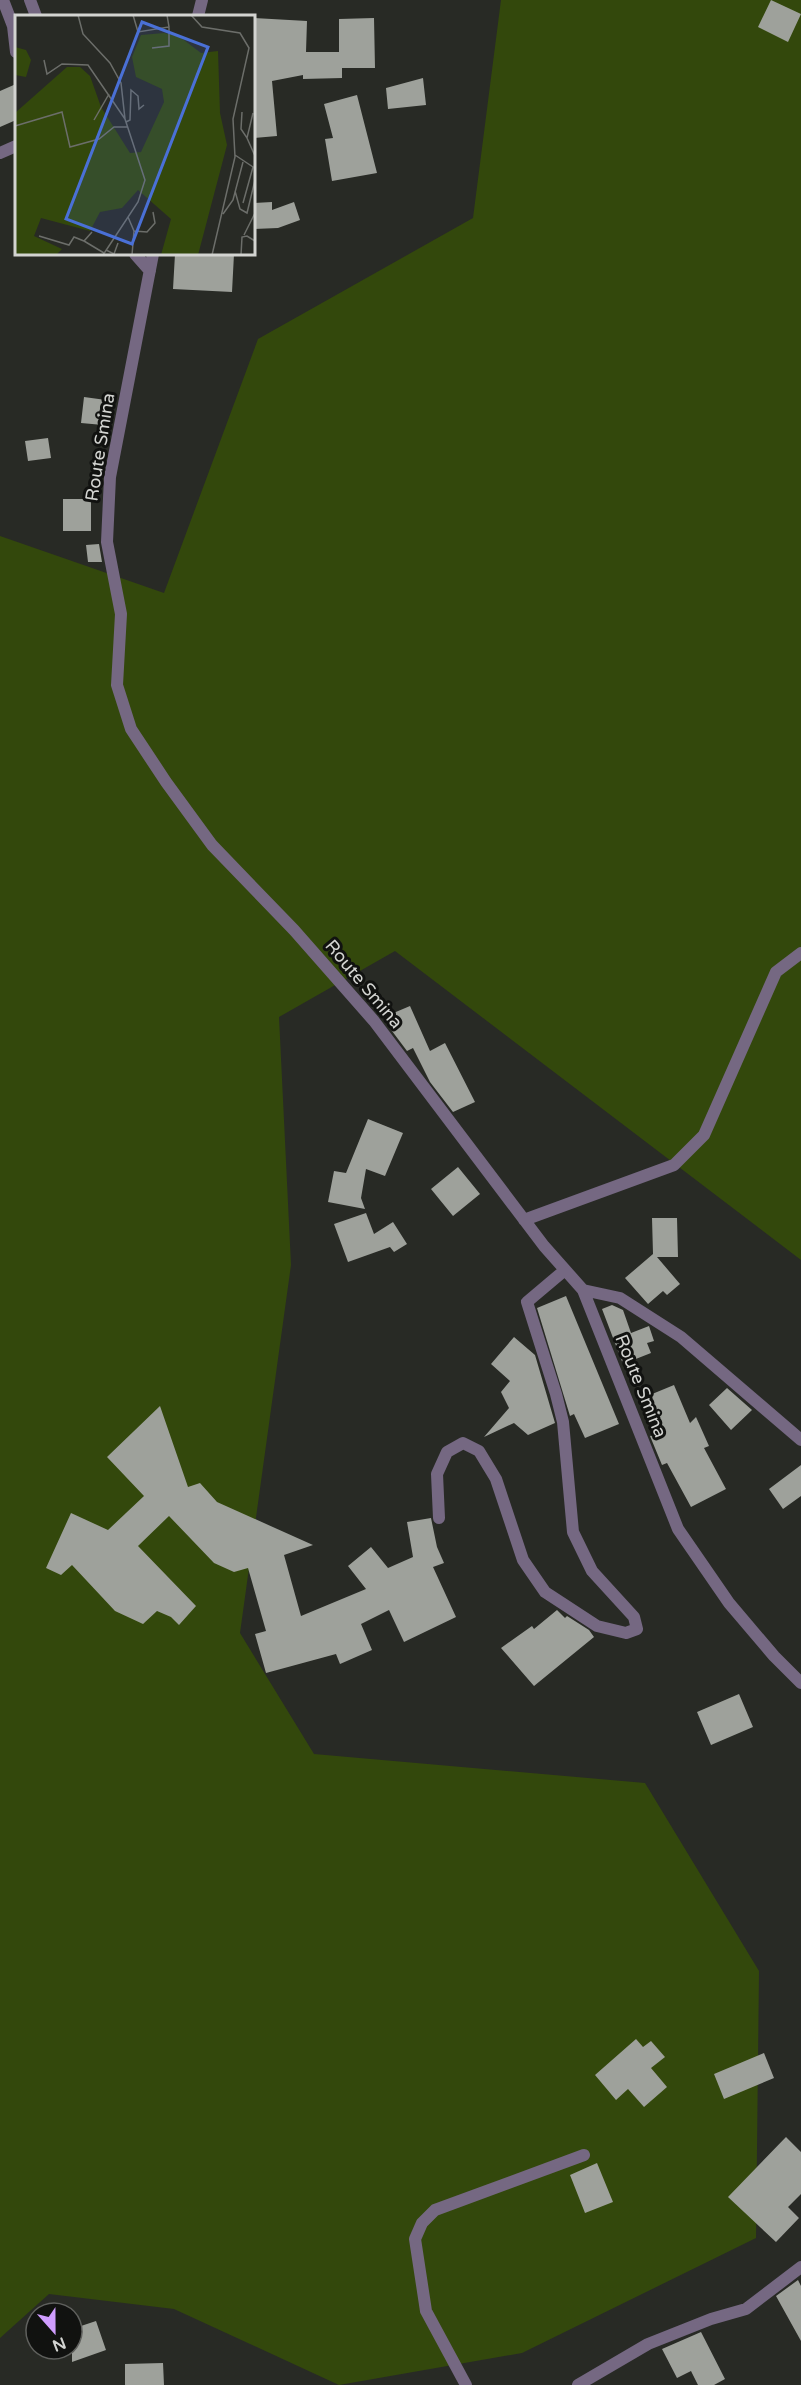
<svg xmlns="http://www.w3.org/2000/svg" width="801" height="2385" font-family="'Varela Round',sans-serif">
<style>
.green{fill:#33480c}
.building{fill:#9ea19b}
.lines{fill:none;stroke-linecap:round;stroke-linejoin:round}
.street{stroke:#756882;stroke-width:12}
.labels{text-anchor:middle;stroke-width:6;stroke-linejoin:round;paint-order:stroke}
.street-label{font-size:18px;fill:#d3d4d1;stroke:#111210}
.inset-road{fill:none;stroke:#6c6e6a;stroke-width:1.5}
.view{fill:#4a70d6;fill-opacity:0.15;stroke:#4a70d6;stroke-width:3}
.inset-edge{fill:none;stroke:#d3d4d1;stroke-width:3}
</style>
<rect width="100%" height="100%" fill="#282a25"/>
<path class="green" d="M501,0h300v1260l-406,-309 -116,66 12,248 -51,368 74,121 331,29 114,188 -3,267 -234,115 -183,32 -165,-76 -125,-15 -49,44v-1802l164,57 94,-254 215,-121z"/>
<path class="building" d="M771,0l30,14 -13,28 -30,-15z
M254,18l53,3 -1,31h33v-33l35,-1 1,50h-33v10l-39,1v-4l-31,6 5,55 -23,2z
M423,78l3,27 -38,4 -2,-21z
M16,84v36l-16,7v-36z
M357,95l20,78 -45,8 -7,-42 8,-1 -9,-34z
M272,202v8l22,-8 6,18 -22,8 -24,1v-26z
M175,254h59l-2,38 -59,-3z
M84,397l22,3 -3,25 -22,-2z
M48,438l3,20 -23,3 -3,-20z
M63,499h28v32h-28z
M99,544l3,18h-14l-2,-17z
M410,1006l20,45 15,-8 30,59 -22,10 -23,-30 -17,-34 -6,3 -18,-24 -5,-10z
M368,1119l35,14 -18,43 -19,-7 -5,29 4,11 -37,-7 6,-31 12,2z
M458,1167l22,27 -27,22 -22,-27z
M366,1213l8,21 19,-12 14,22 -13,8 -4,-5 -42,15 -14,-38z
M652,1218h25l1,39h-21l23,27 -13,11 -4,-4 -15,13 -23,-26 28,-24z
M566,1296l53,128 -34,14 -11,-24 -4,2 -33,-108z
M612,1305l11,5 8,23 18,-7 5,15 -7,2 4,10 -28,11 -21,-55z
M514,1337l21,18 20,68 -27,12 -14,-12 -30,14 25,-29 -8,-16 9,-11 -19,-17z
M674,1385l16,38 6,-6 13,29 -5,2 22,41 -35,18 -24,-44 -5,2 -12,-29 5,-1 -15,-36z
M727,1388l25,22 -21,20 -22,-25z
M160,1406l28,81 12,-4 17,19 96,43 -29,10 17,61 65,-27 -18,-23 23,-19 17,21 25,-11 -6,-35 24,-4 6,29 7,16 -11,4 23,50 -52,25 -15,-32 -28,14 11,26 -32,14 -4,-10 -70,19 -11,-39 11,-3 -18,-63 -14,4 -20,-9 -45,-47 -31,30 58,60 -17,19 -8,-8 -14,-6 -14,13 -28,-13 -43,-46 -11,10 -15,-7 25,-55 37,17 36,-34 -37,-39z
M801,1465v31l-18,13 -14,-20z
M557,1610l8,8 2,-2 22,14 5,7 -60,49 -33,-38 31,-22 2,3z
M739,1694l14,33 -42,18 -14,-33z
M636,2039l7,8 8,-6 14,16 -14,11 16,19 -23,20 -16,-18 -12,11 -21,-25z
M764,2053l10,25 -50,21 -10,-25z
M786,2137l15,15v42l-13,13 11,11 -23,24 -48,-45z
M597,2163l16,39 -28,11 -15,-38z
M798,2280l3,6v55l-25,-45z
M96,2321l10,29 -34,12v-33z
M701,2332l24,47 -11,6h-16l-7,-14 -14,7 -15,-29z
M163,2363l1,22h-39v-21z"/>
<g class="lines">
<path class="street" d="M3,0l10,26 3,26
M30,0l6,16
M198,16l4,-16
M0,153l16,-7
M135,254l15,17
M153,254l-43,223 -3,65 14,72 -4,71 14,44 35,53 46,63 82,85 80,91 170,225 39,44 95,239 51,74 45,53 27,27
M524,1220l150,-55 30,-30 72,-163 25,-19
M583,1290l37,8 61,39 120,103
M439,1518l-2,-44 10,-22 16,-9 16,8 17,28 27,81 22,32 52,34 29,7 11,-4 -3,-12 -42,-46 -19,-39 -10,-110 -7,-28 -29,-92 38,-32
M466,2385l-40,-74 -11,-72 7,-16 13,-13 149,-55
M578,2385l70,-41 63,-25 35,-10 55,-42"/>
</g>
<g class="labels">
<g class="street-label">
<text transform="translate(100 447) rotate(-81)" y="6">Route Smina</text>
<text transform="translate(364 984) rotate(50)" y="6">Route Smina</text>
<text transform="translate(641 1386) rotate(68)" y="6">Route Smina</text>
</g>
</g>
<g transform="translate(15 15)">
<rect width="240" height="240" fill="#282a25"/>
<path d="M149,18l16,4 21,16 17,-2 2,62 7,32 -29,110h-37l10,-36 -33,-29 -16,18 -22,4 -10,19 -49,-13 -7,18 28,13 -6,6h-41v-142l52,-46h13l10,9 11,31 29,46 11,-1 23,-50 -2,-13 -26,-12 -4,-20 9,-22zM0,32l11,3 5,10 -5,17 -11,-2z" fill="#33480c"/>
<path class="inset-road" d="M63,0l5,19 27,29 11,20 4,36 20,61 -7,22 -35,53M118,0l5,17 31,-5 -2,-12M176,0l11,12 38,6 9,15 -16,71 2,38 -23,98M137,33l17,-2v-19M29,45l3,14 15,-10 26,1 37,54M227,97l-1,17 6,9 6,-25M79,105l15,-26M111,107l4,-2 1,-30 7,6 1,13 5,-4M0,111l47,-14 8,35 29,-8 15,-12h14M232,123l8,18M220,140l18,12 -10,36M220,176l5,18 7,4 8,-33M208,199l10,-14 10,-38M113,202l6,14 13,1 8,-9 -2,-11M229,220l11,-22M24,221l30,9 5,-8 10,4 8,-9M69,226l20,12M91,235l8,4 4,-11M117,240l2,-24M226,240l1,-18 5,-1 8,5"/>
<path class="view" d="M127,7l66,25 -76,197 -66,-25z"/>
<rect width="240" height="240" class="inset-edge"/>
</g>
<g transform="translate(54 2331) rotate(159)"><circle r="28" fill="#111210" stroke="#5f605d" stroke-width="1.5"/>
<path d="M0-4.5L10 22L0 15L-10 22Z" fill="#d09dfe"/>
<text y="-9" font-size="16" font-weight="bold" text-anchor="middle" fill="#d3d4d1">N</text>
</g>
</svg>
